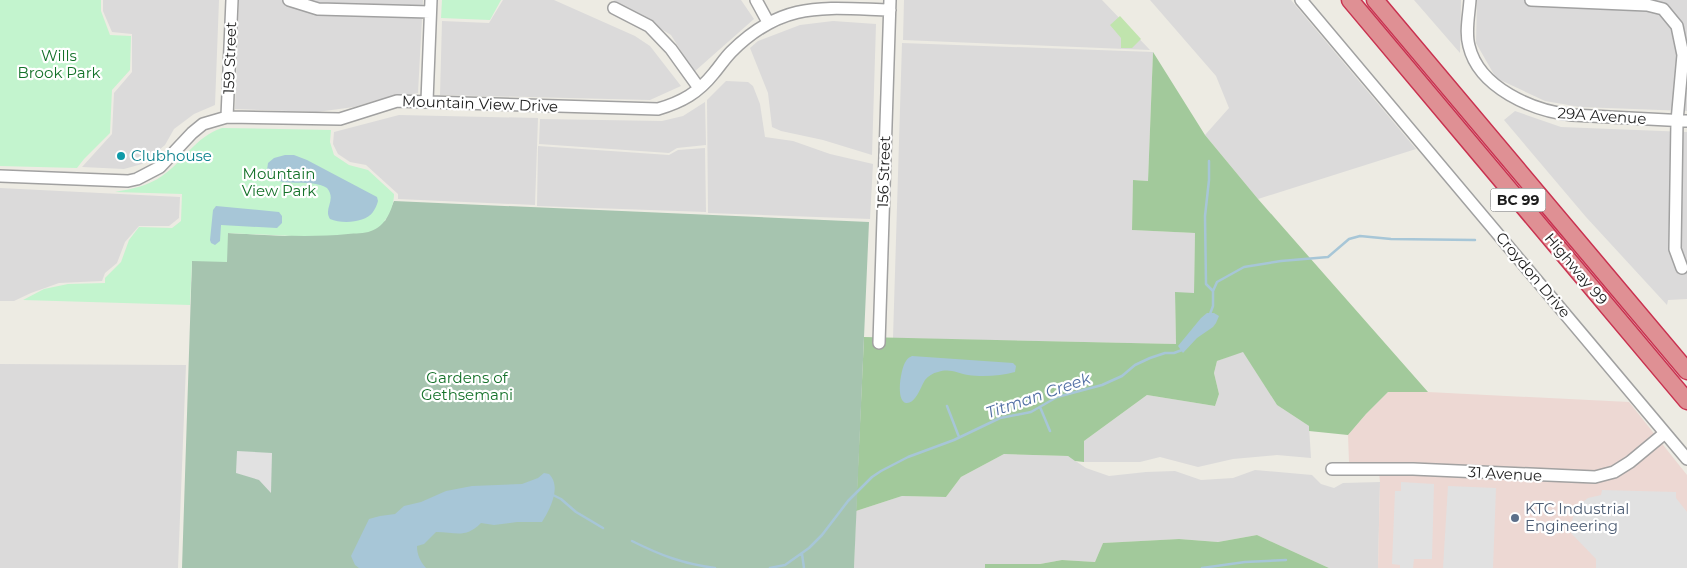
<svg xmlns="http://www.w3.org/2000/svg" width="1687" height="568" font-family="Montserrat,sans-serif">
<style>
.residential{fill:#dbdada}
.commercial{fill:#edd8d3}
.grass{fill:#c0e4ad}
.forest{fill:#a2c99b}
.cemetery{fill:#a6c4af}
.park{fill:#c3f4ce}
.parking{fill:#e1e1e1}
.water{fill:#a7c6d7}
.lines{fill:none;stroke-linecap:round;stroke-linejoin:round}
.stream{stroke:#a7c6d7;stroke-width:2.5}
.minor-casing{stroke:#a1a1a1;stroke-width:14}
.highway-casing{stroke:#c93250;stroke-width:19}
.minor{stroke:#fff;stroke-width:11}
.highway{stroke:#df9094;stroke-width:16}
.culture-dot{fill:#0f9aa8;stroke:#fff;stroke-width:2}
.service-dot{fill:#5c6f8a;stroke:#fff;stroke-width:2}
.labels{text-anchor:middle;stroke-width:4.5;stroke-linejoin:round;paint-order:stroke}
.shield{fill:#fff;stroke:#616161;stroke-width:1}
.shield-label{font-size:14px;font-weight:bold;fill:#1d1d1d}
.park-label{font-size:15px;fill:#147129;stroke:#fff}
.street-label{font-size:15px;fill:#1d1d1d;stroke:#fff}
.culture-label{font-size:15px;fill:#0d838f;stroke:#fff;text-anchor:start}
.service-label{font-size:15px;fill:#4e5e75;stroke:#fff;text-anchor:start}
.water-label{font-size:16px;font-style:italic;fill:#516fa4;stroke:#fff}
</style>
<rect width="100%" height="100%" fill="#edebe3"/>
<path class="residential" d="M103,0h116l-4,105 -21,9 -20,15 -9,16 -23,19 -18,5 -42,-2 30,-33 2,-41 18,-21v-38l-20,-2 -9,-21z
M239,0h184l-5,93 -41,7 -23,7 -37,5 -82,-3z
M503,0h51l81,36 15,10 31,40 -31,14 -210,-5 2,-74 47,2z
M613,0h128l13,19 -60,53 -23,-37z
M904,0h198l48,50 -247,-10z
M1150,0h141l125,149 -158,50 -53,-64 24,-27 -13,-32z
M1414,0h47l-1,53z
M1477,0h210v111l-107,-4 -35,-6 -49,-23 -20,-35z
M833,21l43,3 -4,131 -49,-15 -42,-9 -9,-4 -4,-34 -18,-45 8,-7 42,-16z
M902,43l251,9 -5,129 -15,-1 -1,50 63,3 -1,60h-19l1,51 -283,-6z
M726,81l22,1 5,4 7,18 5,33 28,4 37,13 43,10 -3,55 -162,-6 -1,-113z
M705,102l1,43 -29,3 -8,5 -130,-9 1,-25 122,2 21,-5z
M1515,111l46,16 126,5v167l-19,1 -1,5 -81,-88 -82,-97z
M399,115l139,3 -3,87 -137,-6v-5l-32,-29 -16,-3 -12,-8 -5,-10 1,-12z
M538,146l131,9 9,-5 27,-2 1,64 -169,-6z
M0,188l180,9 -1,21 -10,8h-30l-14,16 -8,21 -12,10 -3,8 -43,2 -28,10 -17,8h-14z
M1243,351l34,54 32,21 2,32 -34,-3 -44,4 -35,8 -38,-10 -20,5h-56v-21l63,-46 68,11 4,-12 -5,-21 3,-12z
M0,364l186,1 -8,203h-178z
M1004,454l64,2 18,12 23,8 37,-4 29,-1 26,9 32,-2 22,-8 57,5 9,9 13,4 9,-5 37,-1 -2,86h-49l-72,-33 -39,7 -39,-3 -76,4 -8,19 -33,-2 -22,4h-54l-1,4h-131l2,-57 46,-15 44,1 15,-20z"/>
<path class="commercial" d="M1388,392h40l201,10 58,73v93h-309l2,-86 -2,-19 -29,-1 -1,-27 18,-21z"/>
<path class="grass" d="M1120,16l21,23 -9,9h-11v-10l-11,-13z"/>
<path class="forest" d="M1153,52l52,83 53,64 170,193h-40l-22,22 -18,21 -39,-4v-5l-32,-21 -34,-53 -26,9 -3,12 5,21 -4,12 -68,-11 -63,46v21l-9,-1 -7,-5 -64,-2 -43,23 -15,20 -44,-1 -46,15 8,-174 312,7 -1,-52 19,1 1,-60 -63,-3 1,-50 15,1z
M1257,535l72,33h-344v-4h55l22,-4 33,2 8,-19 76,-4 39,3z"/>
<path class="cemetery" d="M394,201l475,21 -15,346h-672l10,-307 35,-28 58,3 100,-15z"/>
<path class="park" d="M0,0h101v11l9,24 21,1 -1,34 -18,20 -2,43 -26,26 -7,9 -77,-2z
M442,0h59l-11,20 -49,-2z
M222,128l109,2 -1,12 4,13 15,10 19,5 26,24c0,14 -9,33 -23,37 -7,3 -16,2 -23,3 -40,4 -80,1 -120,-1l-1,29 -35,-1 -2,44 -167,-5 21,-11 24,-5 37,-1v-5l16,-16 8,-22 10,-13 33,1 9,-7 1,-27 -67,-2c16,-3 33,-6 47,-16 22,-15 33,-39 60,-48z"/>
<path class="parking" d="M237,451l35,2 -1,40 -12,-13 -23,-7z
M1401,482l33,2 -2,75h-18l-1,9h-13v-3l-8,-1 3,-73h6z
M1448,486l48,2 -3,80h-50z
M1602,490l74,2v6l11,14v56h-91v-9l-26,-27 5,-24 13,-10 13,-3z"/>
<path class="water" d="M285,155h9l13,5 70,37 1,4c-1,4 -3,8 -5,11 -8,11 -31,12 -43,7 -7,-11 7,-19 -3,-31 -17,-10 -40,0 -57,-11l-3,-7 1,-7 6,-5z
M216,206l63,6 3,4v7l-5,5 -56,-3 -1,16 -5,4 -4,-2 -1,-3 3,-30z
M1207,313h7l5,3 -3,7 -3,4 -16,11 -14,15 -5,-7 23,-28z
M912,356l101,7 3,3 -1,6c-14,4 -33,5 -47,3 -11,-2 -18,-7 -30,-3 -5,1 -10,4 -13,8 -4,6 -9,24 -19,23 -11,-2 -5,-36 0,-42 2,-3 2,-3 6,-5z
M544,473l5,1c13,13 1,35 -7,48h-25l-23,3 -13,-2c-16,16 -25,9 -45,9l-12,12 -7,2c0,9 3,15 9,22h-67l-4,-3 -4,-9 18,-37 11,-3 15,-2 9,-8 17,-4 25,-11 26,-5 50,-2 16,-6z"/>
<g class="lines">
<path class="stream" d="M1209,161v19l-4,36 1,68 7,7v15l-3,8
M1213,291l4,-9 27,-15 37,-6 47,-4 21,-18 11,-3 31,3 84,1
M947,406l12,31
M1040,407l10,24
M553,495l8,4 15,13 27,16
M632,541c28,14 51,23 83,27
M802,554l2,14
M770,568l15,-3 24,-17 13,-13 26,-34 24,-24 9,-6 27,-14 46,-17 46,-22 31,-6 26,-15 45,-12 20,-9 13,-11 15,-7 15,-5h9l8,-3
M1202,568l43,-6 41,-2"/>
<g class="minor-casing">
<path id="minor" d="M289,0l29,9 112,3
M756,0l12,22
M1301,0l386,459
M1470,0c-1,15 -5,32 -1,46 10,42 64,65 103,69l115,6
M1531,0l116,5 16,4 14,17 6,29 -6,66 -2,128 7,19
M614,8l35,18 22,23 28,39
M427,101l4,-101
M227,117l5,-117
M0,176l128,5 9,-2 23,-12 32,-34 11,-9 24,-7 113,2 57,-18 261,8c24,-7 40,-16 56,-36 6,-7 11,-15 17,-21 52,-52 92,-44 159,-42
M879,343l11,-343
M1332,469h81l182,8 19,-5 16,-10 35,-29"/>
</g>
<g class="highway-casing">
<path id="highway" d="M1350,0l337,401
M1375,0l312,371"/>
</g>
<use href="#minor" class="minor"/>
<use href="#highway" class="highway"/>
</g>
<circle class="culture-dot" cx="121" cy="156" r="5"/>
<circle class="service-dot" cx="1515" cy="518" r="5"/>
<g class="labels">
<rect class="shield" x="1490.5" y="188.5" width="55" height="23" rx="4"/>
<g class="shield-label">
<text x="1518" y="205">BC 99</text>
</g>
<g class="park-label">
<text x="59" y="61">Wills<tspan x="59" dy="17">Brook Park</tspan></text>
<text x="279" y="179">Mountain<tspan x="279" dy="17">View Park</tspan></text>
<text x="467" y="383">Gardens of<tspan x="467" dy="17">Gethsemani</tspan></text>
</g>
<g class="street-label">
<text transform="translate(230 58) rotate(-88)" y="5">159 Street</text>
<text transform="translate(480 104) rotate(2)" y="5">Mountain View Drive</text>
<text transform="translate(1602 116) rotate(4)" y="5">29A Avenue</text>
<text transform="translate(884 172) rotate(-88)" y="5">156 Street</text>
<text transform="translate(1576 269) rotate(50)" y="5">Highway 99</text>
<text transform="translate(1533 275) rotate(50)" y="5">Croydon Drive</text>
<text transform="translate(1505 474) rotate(3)" y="5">31 Avenue</text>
</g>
<g class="culture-label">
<text x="131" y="161">Clubhouse</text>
</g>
<g class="service-label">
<text x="1525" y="514">KTC Industrial<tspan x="1525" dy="17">Engineering</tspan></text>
</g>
<g class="water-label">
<text transform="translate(1038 395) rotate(-19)" y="6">Titman Creek</text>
</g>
</g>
</svg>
